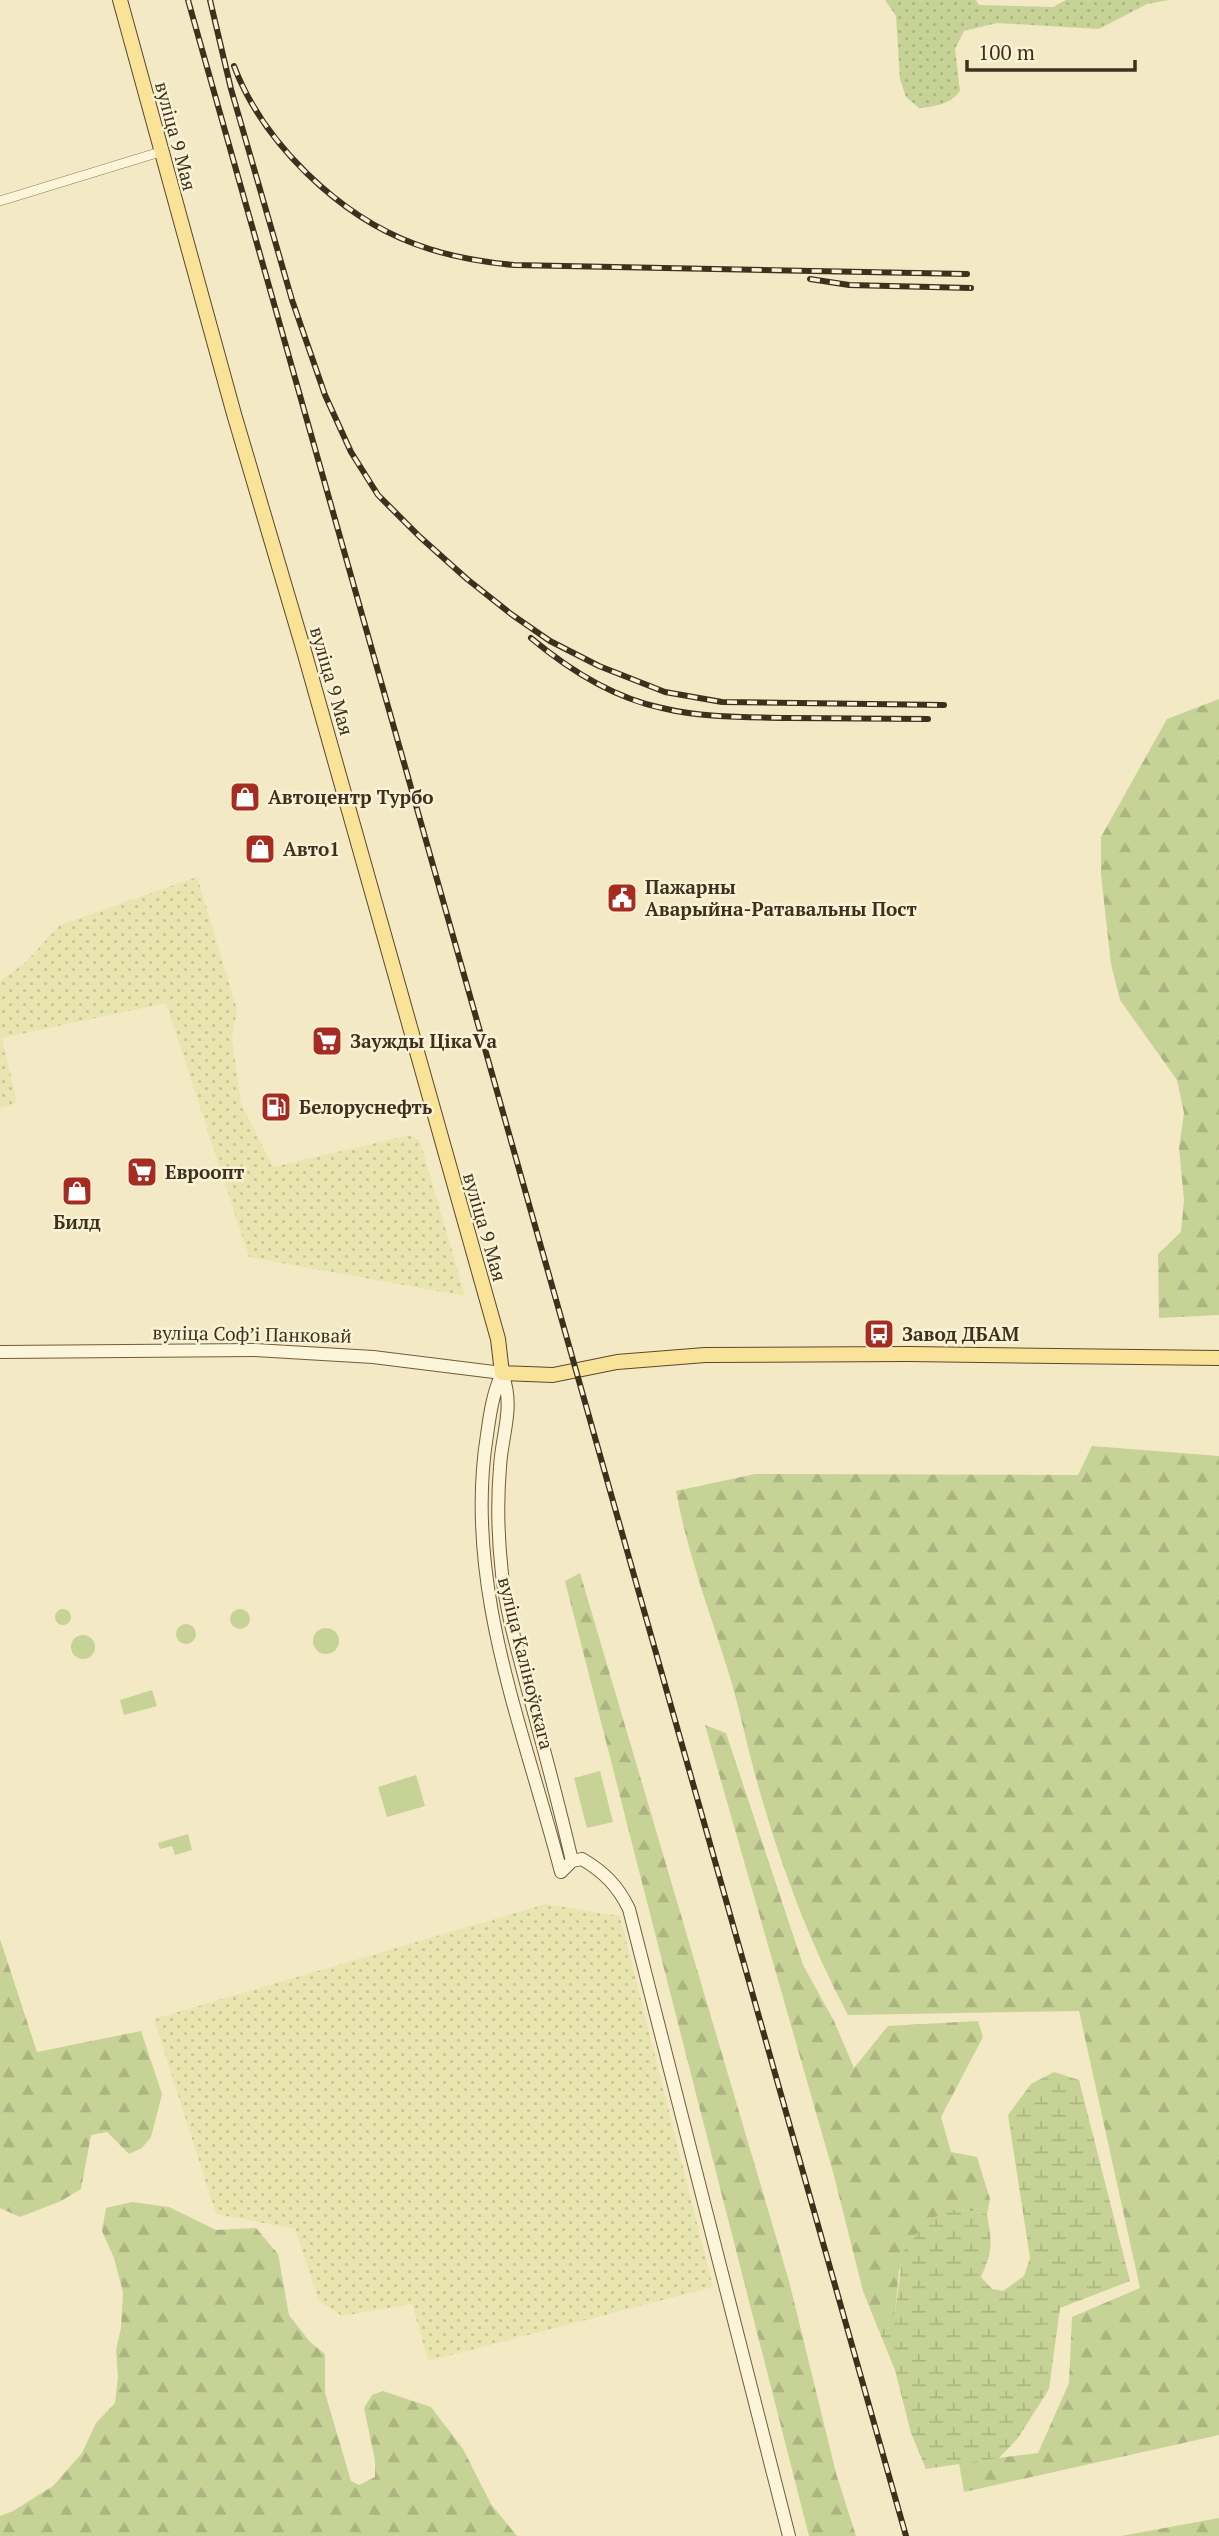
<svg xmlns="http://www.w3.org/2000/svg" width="1219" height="2536" font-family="'PT Serif',serif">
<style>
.farmland{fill:url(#farmland-dots)}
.grass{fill:url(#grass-dots)}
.forest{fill:url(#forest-firs)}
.wetland{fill:url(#wetland-marsh)}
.park{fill:#c7d396}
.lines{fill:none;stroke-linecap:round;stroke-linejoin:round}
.street-casing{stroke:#907a58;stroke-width:10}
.secondary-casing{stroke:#725b3b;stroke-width:14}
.primary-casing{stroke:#5d472c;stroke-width:16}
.street{stroke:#fcf5d9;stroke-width:9}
.secondary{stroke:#fcf5d9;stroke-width:12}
.primary{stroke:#f9e399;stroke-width:14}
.rail-casing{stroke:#3e301d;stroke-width:6}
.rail{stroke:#f9f2d5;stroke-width:3.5;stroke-dasharray:10;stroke-linecap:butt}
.labels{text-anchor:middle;stroke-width:5;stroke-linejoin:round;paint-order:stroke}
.street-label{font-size:19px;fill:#3e301d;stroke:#f9f2d5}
.poi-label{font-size:19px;font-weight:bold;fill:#3e301d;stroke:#f9f2d5;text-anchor:start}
</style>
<defs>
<pattern id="farmland-dots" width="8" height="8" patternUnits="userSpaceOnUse" patternTransform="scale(1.75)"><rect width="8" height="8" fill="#e9e5b0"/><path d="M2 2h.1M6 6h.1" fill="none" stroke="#c9c597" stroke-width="1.8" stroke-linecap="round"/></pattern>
<pattern id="grass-dots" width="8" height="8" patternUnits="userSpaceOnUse" patternTransform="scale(1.75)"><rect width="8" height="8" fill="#c7d396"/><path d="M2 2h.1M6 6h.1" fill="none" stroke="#acb581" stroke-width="1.8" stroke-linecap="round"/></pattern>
<pattern id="forest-firs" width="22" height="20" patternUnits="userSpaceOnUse" patternTransform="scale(1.75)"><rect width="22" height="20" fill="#c7d396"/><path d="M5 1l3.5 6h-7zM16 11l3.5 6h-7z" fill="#acb581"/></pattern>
<pattern id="wetland-marsh" width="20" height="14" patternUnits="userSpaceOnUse" patternTransform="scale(1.75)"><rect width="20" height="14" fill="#c7d396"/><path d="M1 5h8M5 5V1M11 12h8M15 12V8" fill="none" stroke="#acb581"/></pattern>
</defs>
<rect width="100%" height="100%" fill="#f3e9c4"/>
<path class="farmland" d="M197,877l40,132 -5,29 9,66 32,63 137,-32 10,6 45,155 -216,-39 -83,-254 -164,35 15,65 -17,5v-127l25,-18 35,-38z
M546,1904l74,12 93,371 -285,74 -16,-57 -70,12 -23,-15 -24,-72 -79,-15 -62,-195z"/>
<path class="grass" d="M885,0h91l3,5 74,2 13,-7h103l-22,4 -48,25 -102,-6 -33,8 -9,18 5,42c-9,13 -26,16 -41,17l-13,-11 -6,-18 -4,-63z"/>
<path class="forest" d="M1219,699v616l-60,3 -1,-64 23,-22 3,-31 -5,-53 5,-35 -7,-33 -57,-80 -9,-36 -10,-89v-38l66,-118z
M1092,1446l127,10v979l-255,57 -5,-29 79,-10 31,-70 3,-66 68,-29 -61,-277 -231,4c-42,-79 -72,-162 -95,-248 -7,-27 -13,-55 -21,-83 -19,-64 -44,-127 -56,-193l79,-17 323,1z
M580,1573l209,708 47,192 20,63h-47l-244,-955z
M705,1725l21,8 77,232 31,56 20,47 34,-42 90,-5 5,16 -42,80 10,35 26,5 13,42 -3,15 -27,-5 -61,61 -4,43 -16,18 -16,-40 -30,-119z
M0,1939l37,113 104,-21 21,63 -11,43 -9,11 -13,6 -22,-22 -16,3 -10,54 -20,12 -41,16 -20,-9z
M132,2202l37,5 47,23 40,-2 22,26 11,61 21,27 15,12v39l26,88 8,4 16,-8v-17l-11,-52 8,-13 11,-4 48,16 32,42 28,55 26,32h-517v-20l13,-5 40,-25 29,-33 14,-30 19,-20 3,-26 -2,-27 5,-22 2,-36 -9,-34 -12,-27 4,-23z
M1219,2518v18h-98z"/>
<path class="wetland" d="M1054,2072l25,8 51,201 -70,27 -11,81 -31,49 -19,20 -73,11 -15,-36 -16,-63 -16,-39 16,-18 8,-61 19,-25 20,-15 18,-3 27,5c5,29 6,36 -6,63l11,12 11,2 21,-15 6,-18 -22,-143 23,-31z"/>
<path class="park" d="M55 1617a8 8 0 1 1 16 0a8 8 0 1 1-16 0Z
M230 1619a10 10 0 1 1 20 0a10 10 0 1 1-20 0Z
M176 1634a10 10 0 1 1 20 0a10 10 0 1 1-20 0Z
M313 1641a13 13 0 1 1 26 0a13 13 0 1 1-26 0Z
M71 1647a12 12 0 1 1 24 0a12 12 0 1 1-24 0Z
M152,1690l5,16 -33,9 -4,-15z
M600,1771l13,51 -26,6 -13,-50z
M416,1775l9,31 -38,11 -9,-30z
M188,1834l4,16 -17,5 -3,-9 -12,3 -2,-6z"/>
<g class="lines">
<g class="street-casing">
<path id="street" d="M0,201l160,-49"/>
</g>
<g class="secondary-casing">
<path id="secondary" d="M0,1352l255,-2 118,7 129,16
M502,1373c-9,20 -12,40 -15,62 -24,150 37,294 74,437l11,-11 10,-2c22,13 36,27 47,50l160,627
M502,1373c13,35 0,59 -2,94 -3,36 -2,72 2,107 4,36 14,70 23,105 16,60 33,121 47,182"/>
</g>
<g class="primary-casing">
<path id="primary" d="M120,0l114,414 70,237 194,688 4,34 51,2 64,-13 88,-7 203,-1 311,4"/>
</g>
<use href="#street" class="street"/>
<use href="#secondary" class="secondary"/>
<use href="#primary" class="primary"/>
<g class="rail-casing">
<path id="rail" d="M188,0l718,2536
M210,0l21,89 61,211 33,95 26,57 27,43 42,42 47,42 44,35 39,27 49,25 66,26 57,10 222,3
M234,66c29,77 105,150 181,178 32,12 66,18 99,21l453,9
M810,279l39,6 122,3
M531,638c37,31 83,60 131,70 41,10 84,9 127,10 46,0 92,1 139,1"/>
</g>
<use href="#rail" class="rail"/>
</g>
<defs>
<g id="shop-square" transform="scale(1.575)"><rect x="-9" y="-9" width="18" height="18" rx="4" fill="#a62b21" stroke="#f9f2d5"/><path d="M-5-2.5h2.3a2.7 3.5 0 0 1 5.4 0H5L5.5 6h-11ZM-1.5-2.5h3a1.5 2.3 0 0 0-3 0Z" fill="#fff"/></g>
<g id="civic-square" transform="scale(1.575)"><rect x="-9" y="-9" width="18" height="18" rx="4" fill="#a62b21" stroke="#f9f2d5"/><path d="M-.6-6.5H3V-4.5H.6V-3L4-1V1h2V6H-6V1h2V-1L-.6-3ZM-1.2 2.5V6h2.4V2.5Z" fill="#fff"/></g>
<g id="supermarket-square" transform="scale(1.575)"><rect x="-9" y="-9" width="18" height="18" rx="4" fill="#a62b21" stroke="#f9f2d5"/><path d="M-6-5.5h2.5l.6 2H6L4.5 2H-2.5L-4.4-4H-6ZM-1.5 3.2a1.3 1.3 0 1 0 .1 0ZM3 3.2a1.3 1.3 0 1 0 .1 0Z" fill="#fff"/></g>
<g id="fuel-square" transform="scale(1.575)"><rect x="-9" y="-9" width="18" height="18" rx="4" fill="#a62b21" stroke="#f9f2d5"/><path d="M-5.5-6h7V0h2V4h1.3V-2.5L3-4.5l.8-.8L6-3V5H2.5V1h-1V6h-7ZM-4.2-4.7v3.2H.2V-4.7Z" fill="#fff"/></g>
<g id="bus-square" transform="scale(1.575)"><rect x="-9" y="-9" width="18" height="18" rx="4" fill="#a62b21" stroke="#f9f2d5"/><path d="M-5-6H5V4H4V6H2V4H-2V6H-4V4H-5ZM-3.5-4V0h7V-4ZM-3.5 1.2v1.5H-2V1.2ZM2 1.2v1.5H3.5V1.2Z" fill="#fff"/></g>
</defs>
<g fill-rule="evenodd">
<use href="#shop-square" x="245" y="797"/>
<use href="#shop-square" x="260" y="849"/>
<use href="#civic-square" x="622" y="898"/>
<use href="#supermarket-square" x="327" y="1041"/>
<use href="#fuel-square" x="276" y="1107"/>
<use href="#supermarket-square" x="142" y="1172"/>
<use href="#shop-square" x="77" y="1191"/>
<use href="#bus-square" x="879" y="1334"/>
</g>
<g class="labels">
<g class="street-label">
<text transform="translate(176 136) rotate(75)" y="7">вуліца 9 Мая</text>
<text transform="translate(332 681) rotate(74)" y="7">вуліца 9 Мая</text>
<text transform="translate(485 1227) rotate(74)" y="7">вуліца 9 Мая</text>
<text transform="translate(252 1334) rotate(1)" y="7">вуліца Софʼі Панковай</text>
<text transform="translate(526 1663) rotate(76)" y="7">вуліца Каліноўскага</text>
</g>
<g class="poi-label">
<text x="268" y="804">Автоцентр Турбо</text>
<text x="283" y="856">Авто1</text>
<text x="645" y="894">Пажарны<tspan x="645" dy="22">Аварыйна-Ратавальны Пост</tspan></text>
<text x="350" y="1048">Заужды ЦікаVа</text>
<text x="299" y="1114">Белоруснефть</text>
<text x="165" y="1179">Евроопт</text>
<text x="77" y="1229" text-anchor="middle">Билд</text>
<text x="902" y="1341">Завод ДБАМ</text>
</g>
</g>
<path d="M967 60v10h168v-10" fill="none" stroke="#3e301d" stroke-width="3.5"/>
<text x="978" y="60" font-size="21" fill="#3e301d" stroke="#f9f2d5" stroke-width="5" paint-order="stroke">100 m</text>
</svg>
